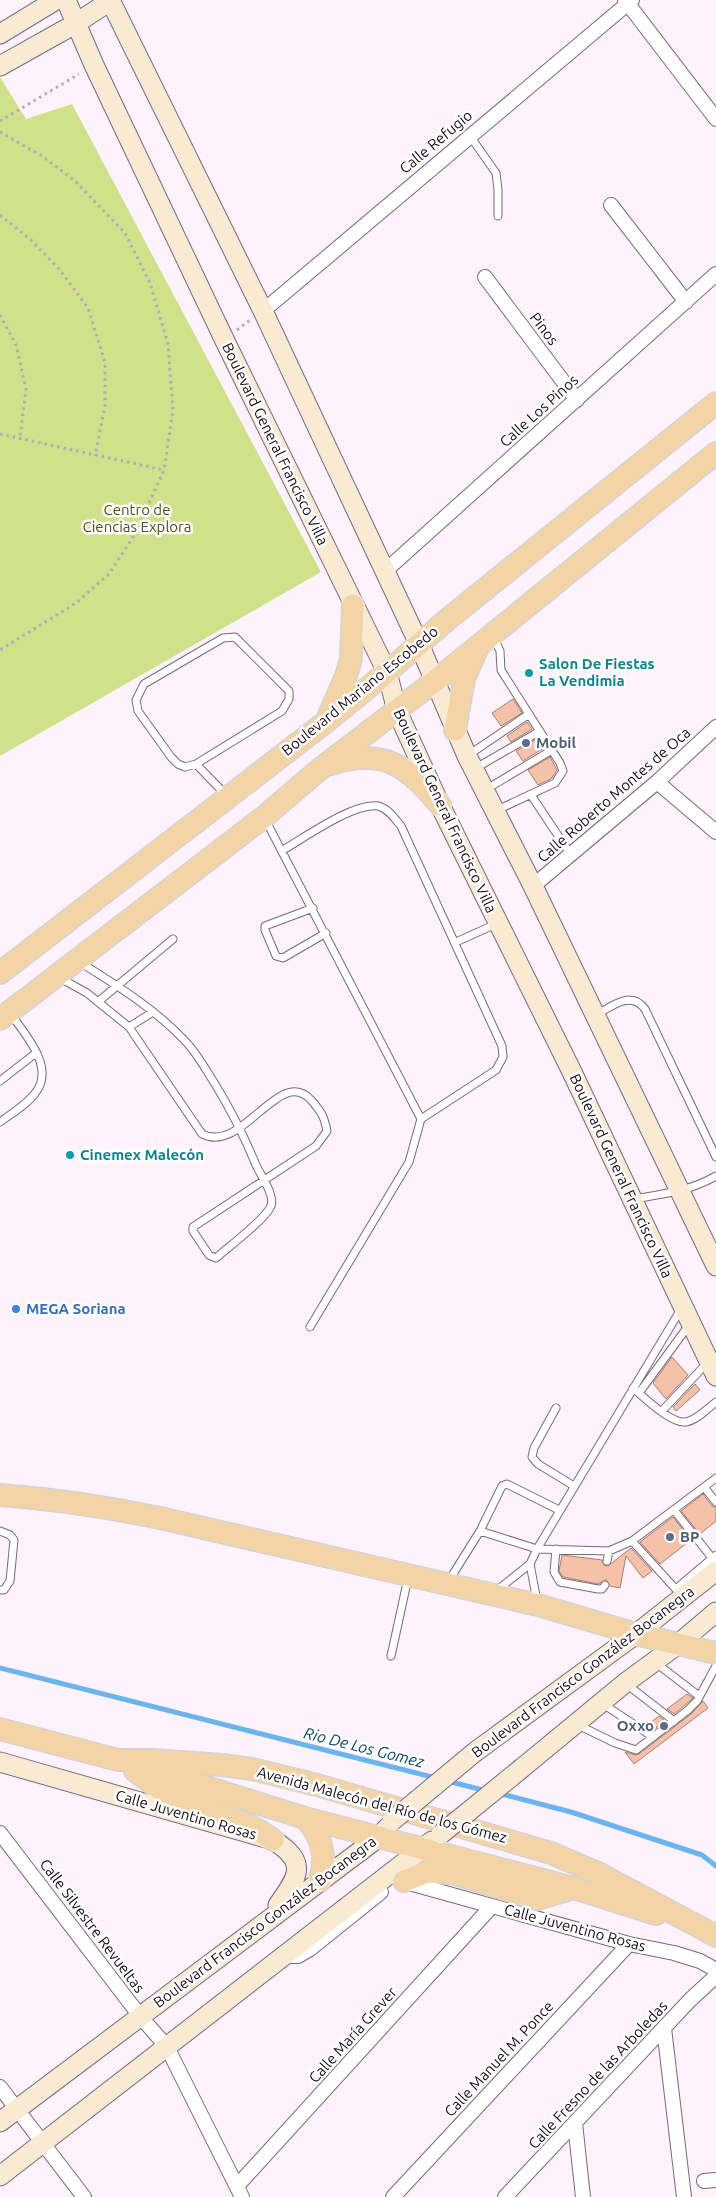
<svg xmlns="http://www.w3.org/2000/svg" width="716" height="2197" font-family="Ubuntu,sans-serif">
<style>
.green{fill:#cfe28b}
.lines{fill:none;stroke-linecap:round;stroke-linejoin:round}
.stream{stroke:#6bb4f0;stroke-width:5}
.building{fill:#f5c1a8;stroke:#a28272}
.lane-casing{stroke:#7e667c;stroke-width:9}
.street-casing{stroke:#7e667c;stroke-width:16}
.secondary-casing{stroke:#7e667c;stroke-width:21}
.primary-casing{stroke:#d5d3d5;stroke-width:24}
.path{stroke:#b4aab4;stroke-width:3;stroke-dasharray:2.5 4;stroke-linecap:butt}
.lane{stroke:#fff;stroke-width:7}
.street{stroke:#fff;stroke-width:14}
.secondary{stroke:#f8ead3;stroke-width:19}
.primary{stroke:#f2d4a7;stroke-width:21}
.secondary-bridge-casing{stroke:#7e667c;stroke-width:21;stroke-linecap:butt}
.secondary-bridge{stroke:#f8ead3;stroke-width:19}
.culture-dot{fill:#0f9aa8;stroke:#fff;stroke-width:2}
.service-dot{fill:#5c6f8a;stroke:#fff;stroke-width:2}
.shop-dot{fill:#3f7fe0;stroke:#fff;stroke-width:2}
.labels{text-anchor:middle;stroke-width:5;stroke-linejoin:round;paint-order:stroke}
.street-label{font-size:15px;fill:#160d16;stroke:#fff}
.park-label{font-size:15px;fill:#4a5515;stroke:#fff}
.culture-label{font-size:15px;font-weight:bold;fill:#0d838f;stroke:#fff;text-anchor:start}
.service-label{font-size:15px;font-weight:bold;fill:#4e5e75;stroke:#fff;text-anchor:start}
.shop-label{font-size:15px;font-weight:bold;fill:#366cbe;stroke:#fff;text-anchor:start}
.water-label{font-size:16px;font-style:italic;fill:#0d456c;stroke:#fff}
</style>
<rect width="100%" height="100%" fill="#fef3fd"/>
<path class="green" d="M0,77l26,42 46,-15 249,468 -321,184z"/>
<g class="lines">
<path class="stream" d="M0,1668l436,110
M447,1781l40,10
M498,1793l73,19 131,43 14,11"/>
</g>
<path class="building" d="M513,699l9,14 -21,13 -9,-13z
M527,722l5,7 -21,13 -4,-6z
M538,738l6,10 -21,13 -7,-10z
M550,757l7,13 -6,9 -13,6 -10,-15z
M672,1357l16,18 -22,24 -13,-16z
M695,1384l5,6 -24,21 -3,-4z
M703,1494l9,12 4,1v14l-16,13 -19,-23z
M673,1517l18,23 -31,24 -20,-22z
M631,1548l21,23 -9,7 -17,-22 -6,32 -10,-2 -4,-6 -8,4 -35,-7 -4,-6 3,-16 40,5 2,5 4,1z
M687,1694l6,4 -9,8 -10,8 -7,-5z
M703,1701l5,7 -74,56 -9,-12 10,3 4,-1 52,-40z
M659,1716l6,5 -12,9 -7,-4z"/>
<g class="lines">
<g class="lane-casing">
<path id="lane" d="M470,136l26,37 2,17v26
M493,636l7,15 1,19 59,93 3,8 -8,12 -60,28
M467,756l62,-42
M196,764l86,-53 7,-12v-8l-54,-54 -12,1 -79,46 -8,16 2,11 33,46 7,7 7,3 11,-3 30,31
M474,769l66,-38
M485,790l67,-40
M531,795l40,60
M265,819l156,300 -12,43 -99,165
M283,850c21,-12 71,-48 95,-44 10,2 17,13 23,20l101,220 1,11 -7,13 -75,49
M313,908l-48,18v4l11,26 7,2 43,-25
M456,942l40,-18
M60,978l27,15 42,34 73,107c41,21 78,-71 110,-33 10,12 12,15 15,30l-11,15 -123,81v4l16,24 7,3c12,-11 49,-38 55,-52 4,-11 -10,-30 -15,-41 -12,-29 -25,-55 -41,-81 -9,-14 -17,-29 -28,-41 -30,-33 -71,-58 -109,-82
M99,1001l74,-62
M596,1015c16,-9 35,-25 49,-6l71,148
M129,1027l24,-15
M0,1081l36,-28
M0,1122c12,-9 28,-18 36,-30 19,-25 -11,-58 -26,-79
M634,1199c30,-5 56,-8 82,-23
M633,1388c12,10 38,36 53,34 11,-2 22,-14 30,-20
M639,1393l50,-68
M556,1408l-22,40 -2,9 6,7 36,22
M662,1411l46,-49
M704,1487l12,15
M674,1510l42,53
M0,1531l10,4 4,5 -4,41 -6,9h-4
M480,1531l57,18 144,-240
M632,1541l50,55
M556,1549l-2,23 6,10 38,7h4l3,-4
M607,1561l2,-10
M530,1564l7,37
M448,1582l32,-51 22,-45 5,-2 52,26
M676,1589l40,-34
M496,1591l34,-27 7,-15 72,2 23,-10 84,-63
M391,1656l17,-78
M656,1663l43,33
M625,1683l49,38
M603,1704l50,33
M578,1725l37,18 21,7 52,-40 9,-9 19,-35"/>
</g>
<g class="street-casing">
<path id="street" d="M625,0l91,119
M611,205l75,97
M485,277l92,123
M263,311l369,-311
M384,572l332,-298
M657,782l59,50
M533,886l124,-104 59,-55
M0,1833l140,183 27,31 75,150
M402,1881l227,63 45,9 26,8 16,9
M285,1956h13l12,-7 71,-57
M664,2028l20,169
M0,2087l84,110
M575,2123l8,74
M704,2181l12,-1
M237,2186l255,-280
M393,2197l236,-253
M505,2197l185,-197 26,-24"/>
</g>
<g class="secondary-casing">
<path id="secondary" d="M66,0l28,65 130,274 163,333 10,39 43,94 132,267 144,304
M110,0l153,311 156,333 48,112 66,130 183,380
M0,34l56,-34
M0,66l75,-42 35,-23
M475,1752l161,-118 80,-63
M0,1762l273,78c35,22 26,36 5,65
M522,1768l103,-85 52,-38 39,-33
M0,2122l379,-285 8,-9
M0,2176l432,-335"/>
</g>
<g class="primary-casing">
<path id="primary" d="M329,715l17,-39 5,-17 2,-54
M455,730l9,-51 13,-30
M331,764c53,-17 76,2 109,41
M0,973l327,-252 60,-49 61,-53 268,-216
M0,1019l264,-202 56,-48 115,-88 281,-228
M0,1495c54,4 107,12 160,23l378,87 98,29 80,19
M0,1729l118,31h35l69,5 30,4 65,16 234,68 47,20 118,63
M149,1769l156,49 269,70 82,26
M135,1771c9,6 19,14 29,20 35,19 76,24 109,49
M305,1818c17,18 22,38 15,62
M404,1881l23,-9 25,1 85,26 37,-11"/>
</g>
<path class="path" d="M0,121l79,-47
M0,132l42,24 32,24 51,53 25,50 18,61 5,67 -9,59 -29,64 -26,40 -33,29 -76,47
M0,215l31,25 29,30 28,38 17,55v43l-10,50
M0,315l16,30 10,44 -6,49
M237,330l13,-10
M0,434l164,36"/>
<use href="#lane" class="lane"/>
<use href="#street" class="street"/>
<use href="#secondary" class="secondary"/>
<use href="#primary" class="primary"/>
<g class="secondary-bridge-casing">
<path id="secondary-bridge" d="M392,1821l83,-69
M441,1834l81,-66"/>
</g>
<use href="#secondary-bridge" class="secondary-bridge"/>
</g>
<g class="culture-dot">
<circle cx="529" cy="673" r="5"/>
<circle cx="70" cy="1155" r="5"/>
</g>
<g class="service-dot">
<circle cx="526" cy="743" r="5"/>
<circle cx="670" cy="1537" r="5"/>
<circle cx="664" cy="1726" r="5"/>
</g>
<circle class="shop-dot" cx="16" cy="1309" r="5"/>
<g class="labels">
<g class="street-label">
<text transform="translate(436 142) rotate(-40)" y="5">Calle Refugio</text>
<text transform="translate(544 329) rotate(53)" y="5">Pinos</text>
<text transform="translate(539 411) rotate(-42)" y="5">Calle Los Pinos</text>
<text transform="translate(275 444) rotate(64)" y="5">Boulevard General Francisco Villa</text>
<text transform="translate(360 691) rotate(-39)" y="5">Boulevard Mariano Escobedo</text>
<text transform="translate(614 795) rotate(-41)" y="5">Calle Roberto Montes de Oca</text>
<text transform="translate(445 811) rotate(65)" y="5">Boulevard General Francisco Villa</text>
<text transform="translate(621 1176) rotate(65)" y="5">Boulevard General Francisco Villa</text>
<text transform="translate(583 1672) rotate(-37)" y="5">Boulevard Francisco González Bocanegra</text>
<text transform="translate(382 1805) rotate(15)" y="5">Avenida Malecón del Río de los Gómez</text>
<text transform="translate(186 1815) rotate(16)" y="5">Calle Juventino Rosas</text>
<text transform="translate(265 1922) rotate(-37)" y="5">Boulevard Francisco González Bocanegra</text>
<text transform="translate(92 1926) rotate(53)" y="5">Calle Silvestre Revueltas</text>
<text transform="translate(575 1928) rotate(15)" y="5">Calle Juventino Rosas</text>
<text transform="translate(353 2035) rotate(-48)" y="5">Calle María Grever</text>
<text transform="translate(499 2059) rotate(-47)" y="5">Calle Manuel M. Ponce</text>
<text transform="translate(598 2075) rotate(-47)" y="5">Calle Fresno de las Arboledas</text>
</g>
<g class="park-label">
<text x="137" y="515">Centro de<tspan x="137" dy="17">Ciencias Explora</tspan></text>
</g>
<g class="culture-label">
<text x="539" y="669">Salon De Fiestas<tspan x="539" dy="17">La Vendimia</tspan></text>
<text x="80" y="1160">Cinemex Malecón</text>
</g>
<g class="service-label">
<text x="536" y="748">Mobil</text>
<text x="680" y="1542">BP</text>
<text x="654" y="1731" text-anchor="end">Oxxo</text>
</g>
<g class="shop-label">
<text x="26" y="1314">MEGA Soriana</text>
</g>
<g class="water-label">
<text transform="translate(364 1747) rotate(14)" y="6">Rio De Los Gomez</text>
</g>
</g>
</svg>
